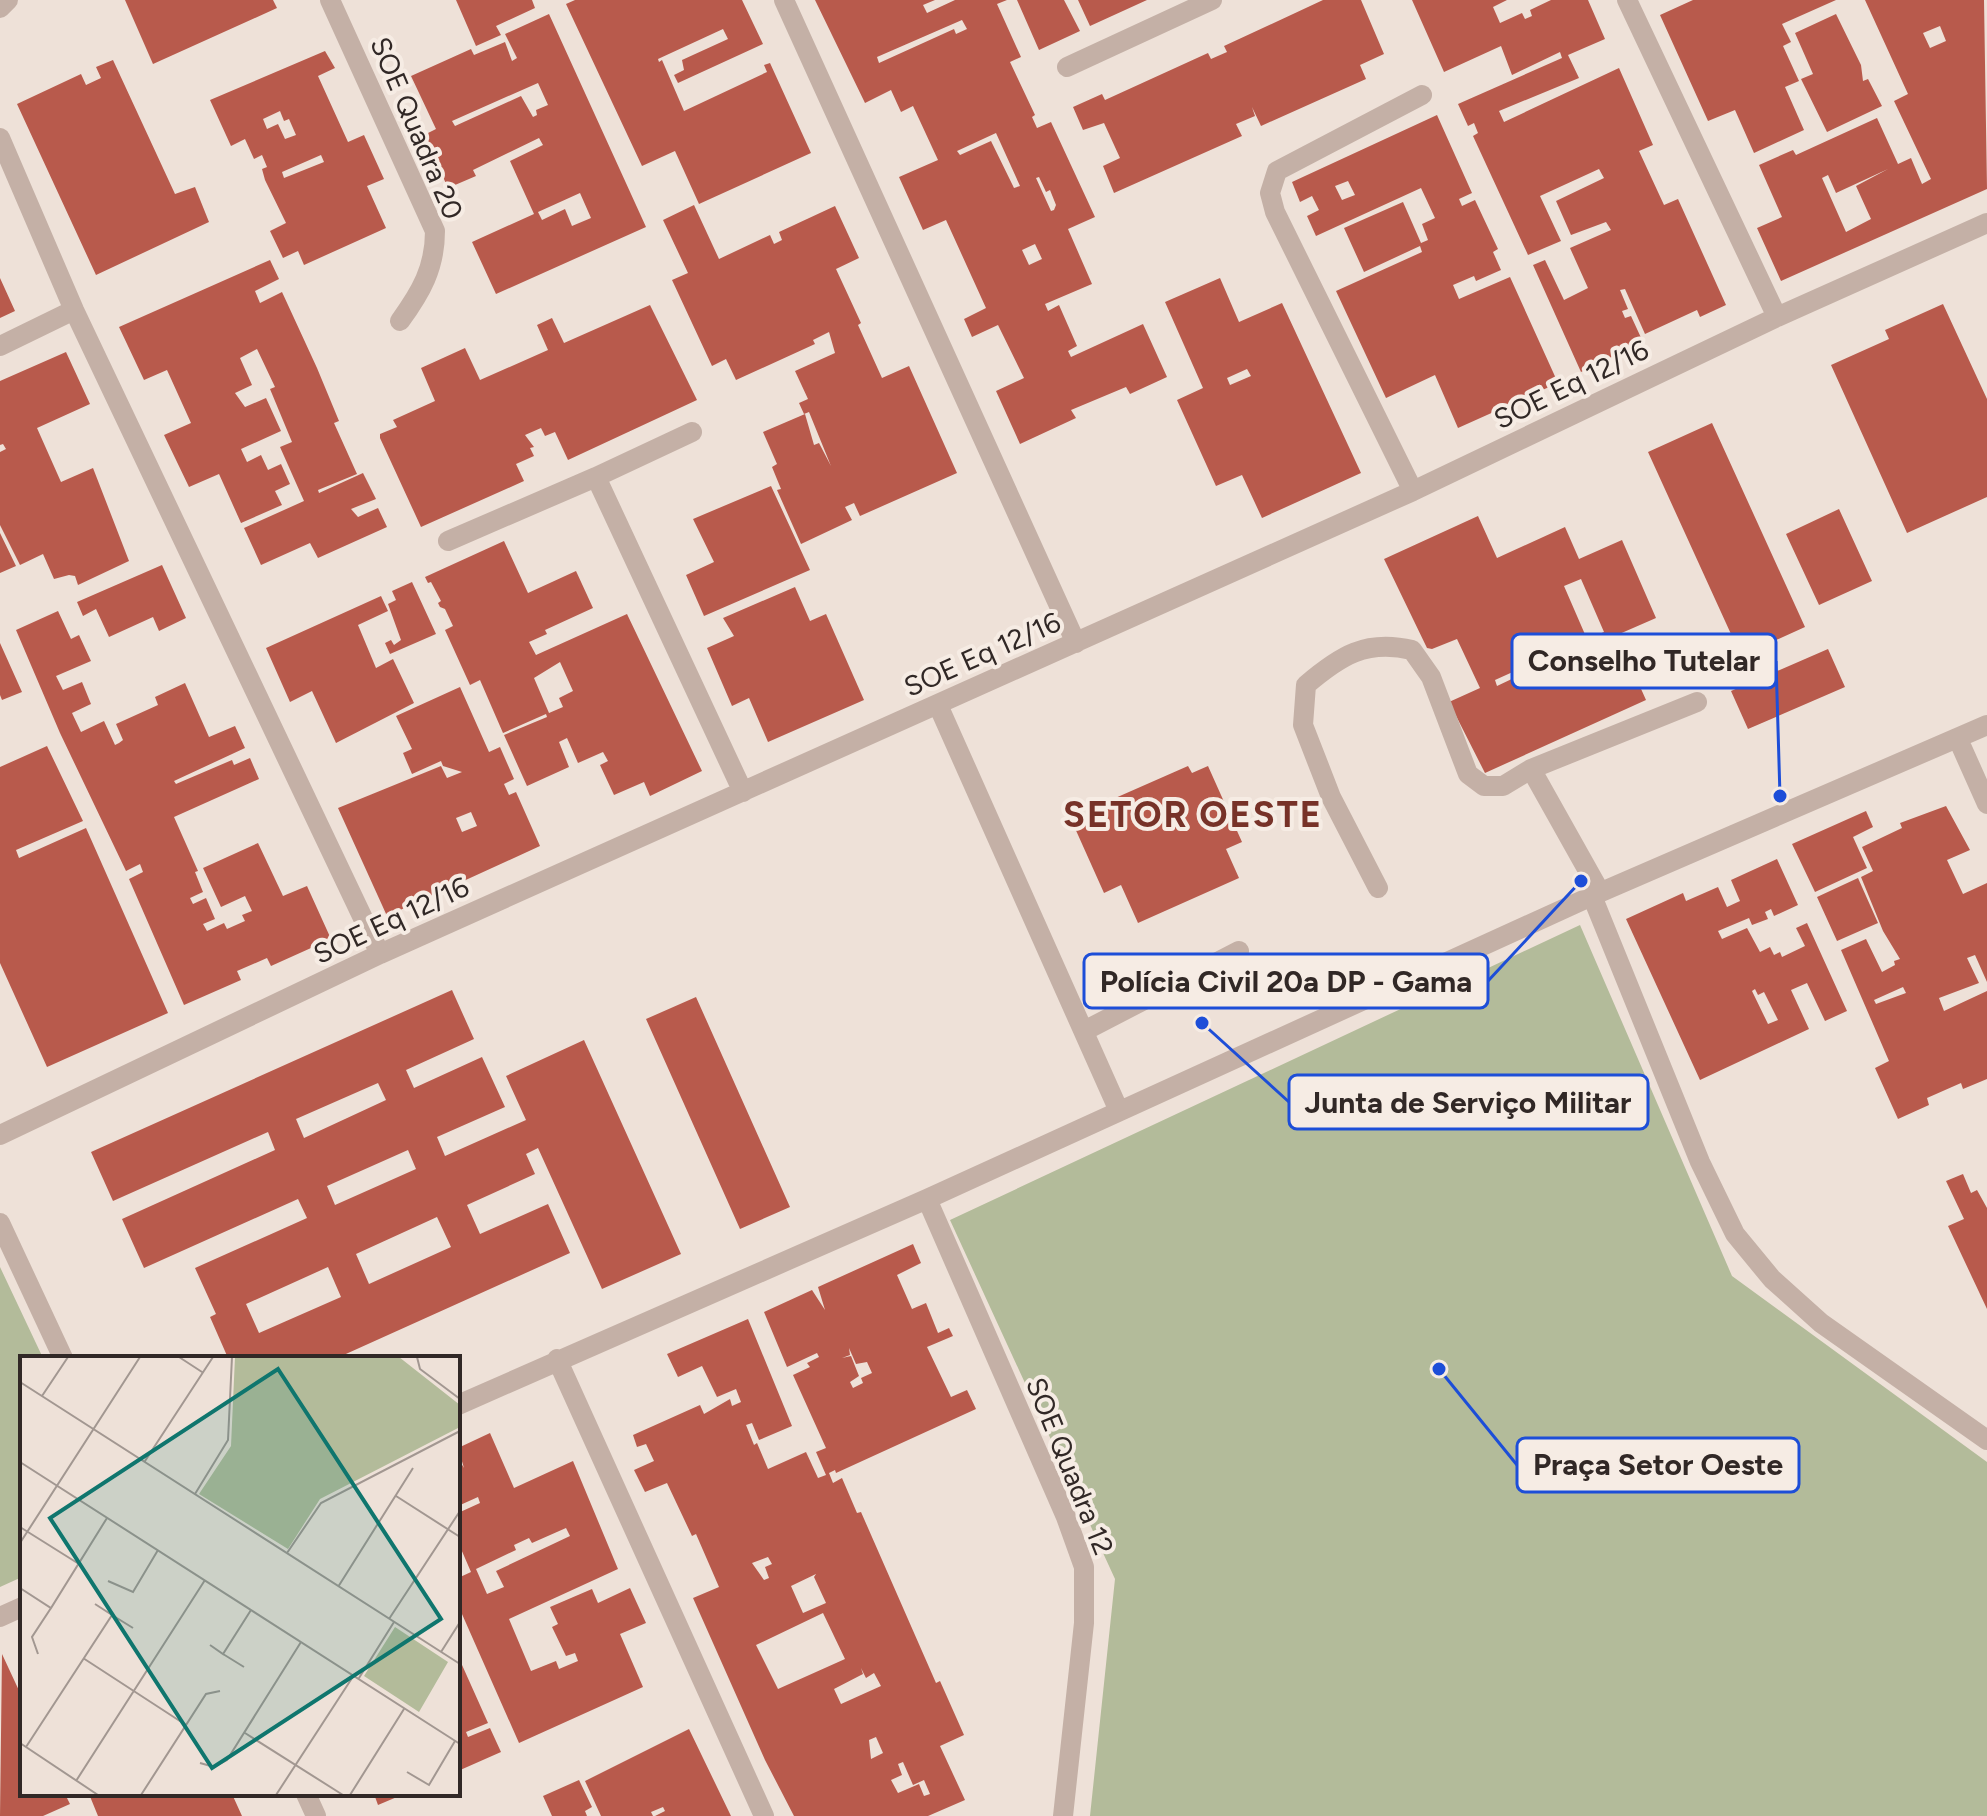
<svg xmlns="http://www.w3.org/2000/svg" width="1987" height="1816" font-family="Figtree,sans-serif">
<style>
.green{fill:#b3bb9a}
.building{fill:#b85a4c;fill-rule:evenodd}
.lines{fill:none;stroke-linecap:round;stroke-linejoin:round}
.minor{stroke:#c4b0a6;stroke-width:20}
.labels{text-anchor:middle;stroke-width:8;stroke-linejoin:round;paint-order:stroke}
.street-label{font-size:28px;fill:#312826;stroke:#f6ece4}
.district-label{font-size:36px;font-weight:bold;letter-spacing:2px;fill:#773228;stroke:#f6ece4}
.inset-road{fill:none;stroke:#a29791;stroke-width:2}
.view{fill:#0f766e;fill-opacity:0.15;stroke:#0f766e;stroke-width:4}
.inset-edge{fill:none;stroke:#312826;stroke-width:4}
.leader{fill:none;stroke:#1d4ed8;stroke-width:3}
.callout-dot{fill:#1d4ed8;stroke:#f6ece4;stroke-width:3}
.callout{fill:#f6ece4;stroke:#1d4ed8;stroke-width:3}
.callout-label{font-size:30px;text-anchor:middle;font-weight:bold;fill:#312826}
</style>
<rect width="100%" height="100%" fill="#eee1d8"/>
<path class="green" d="M1580,925l152,351 255,186v354h-897l25,-237 -165,-359z
M0,1267l43,91h-21v219l-22,10z"/>
<path class="building" d="M125,0h148l4,8 -124,56z
M456,0h76l3,8 -39,18 5,9 -25,11z
M575,0h167l21,44 -85,39 -4,-8 10,-5 -2,-10 46,-21 -5,-10 -65,30 1,3 3,-2 22,51 83,-39 -3,-7 6,-2 41,90 -112,51 -24,-53 -33,15 -76,-162z
M815,0h120l-12,5 4,8 28,-13h52l-10,4 24,53 -11,5 25,53 -3,2 5,11 14,-6 44,95 -27,12 24,55 -47,20 3,7 11,-6 18,41 -9,5 3,6 72,-33 24,53 -37,17 -4,-7 -55,23 5,8 -56,26 -24,-53 28,-13 -26,-53 -26,12 -8,-18 22,-11 -40,-88 -23,10 -24,-53 39,-17 -25,-54 -12,6 -10,-22 -26,13zM962,20l5,9 -11,5 -2,-5 -75,34 -2,-6zM996,133l24,53 -6,2 -23,-47 -31,14 -3,-4zM1039,177l7,15 4,-2 6,15 -2,5 -3,1 -15,-33zM1035,244l7,15 -13,6 -7,-15z
M1017,0h47l16,31 -41,19z
M1078,0h69l-57,26z
M1323,0h38l23,54 -24,11 6,14 -105,47 -9,-19 3,9 -19,8 6,12 -128,57 -11,-27 17,-8 -16,-35 -21,7 -10,-23 29,-13 3,6 103,-47 3,6 16,-7 -3,-6z
M1412,0h95l-14,7 7,16 22,-10 3,6 7,-3 -2,-6 21,-10h37l17,39 -37,16 11,23 -80,33 5,11 115,-54 34,77 -14,6 25,54 14,-6 48,106 -26,12 -3,-7 -52,24 -20,-45 -5,1 8,19 -6,2 3,7 6,-2 12,26 -62,30 -48,-107 12,-5 19,40 24,-12 -18,-40 41,-18 -5,-8 -35,13 -15,-34 48,-23 -5,-9 -59,27 21,45 -33,14 -55,-119 5,-3 -4,-10 -6,3 -10,-22 104,-46 -2,-6 -48,23 -11,-29 -57,26z
M1693,0h143l-54,24 9,18 -8,4 16,35 -14,6 19,43 -50,23 -19,-43 -27,11 -48,-106z
M1865,0h119l3,189 -206,92 -24,-53 25,-11 -23,-52 34,-15 3,5 81,-37 21,46 13,-6 11,26 9,-5 -37,-78 14,-7zM1940,26l6,15 -16,7 -7,-15zM1888,169l-32,17 15,33 -25,13 -24,-54 6,-3 8,18z
M549,14l97,213 -150,67 -24,-52 62,-28 -24,-53 33,-16 -4,-7 -66,32 3,6 -28,12 -24,-53 12,-6 -25,-53 60,-27 3,6 31,-13 7,19 5,-3 -12,-24zM538,83l10,22 -12,5 1,5 -4,2 -12,-21 -66,30 -3,-5zM580,193l11,25 -19,8 -7,-17 -23,11 -4,-8z
M1836,14l25,51 2,16 5,-2 14,27 -55,26 -26,-53 12,-5 -18,-41z
M325,51l10,17 -17,8 30,66 16,-7 20,44 -17,7 19,42 -82,37 -6,-14 -15,7 -13,-27 16,-8 -21,-43 -3,-11 5,-2 -5,-12 -8,4 -9,-20 -14,7 -21,-46zM280,111l4,10 5,-2 7,16 -11,4 -7,-15 -11,5 -4,-10zM321,155l3,7 -40,16 -2,-6z
M113,60l62,134 20,-7 14,35 -113,53 -79,-171 64,-30 5,11 15,-7 -5,-11z
M1437,115l35,78 -13,6 3,7 13,-6 23,49 -5,3 8,18 -25,11 -2,-5 -21,9 6,14 51,-22 48,106 -100,45 -23,-53 -49,23 -50,-107 86,-39 -2,-6 -56,26 -20,-44 59,-26 18,41 7,-3 -6,-16 13,-6 -14,-30 -105,48 -9,-20 12,-6 -7,-14 -12,6 -8,-20zM1348,181l7,14 -13,5 -7,-14z
M694,205l25,54 51,-24 4,9 8,-4 -3,-8 56,-26 24,52 -23,11 25,54 -3,2 24,53 27,-12 48,107 -97,43 -6,-13 -9,4 7,13 -51,24 -24,-54 4,-1 -9,-22 5,-3 -14,-32 42,-18 9,31 5,-2 12,23 -22,-54 -5,2 -5,-11 9,-4 -13,-28 40,-18 -6,-21 -16,8 2,4 -79,36 -10,-21 -14,7 -40,-86 16,-7 -25,-53z
M270,260l9,19 -24,12 5,12 22,-11 35,76 22,53 -5,2 23,51 -39,16 1,3 44,-20 13,26 -25,10 7,8 20,-9 9,19 -69,31 -8,-15 -49,22 -17,-37 60,-27 -24,-54 12,-5 -22,-53 5,-2 -18,-38 -17,9 12,27 -17,8 10,14 21,-9 15,33 -40,18 6,13 14,-7 7,15 13,-6 9,20 -15,7 7,14 -41,18 -22,-49 -30,13 -25,-52 27,-12 -24,-53 -23,10 -25,-53z
M0,278l15,33 -15,7z
M1220,278l19,44 43,-19 79,170 -99,45 -20,-43 -26,11 -39,-86 26,-12 -38,-86zM1247,369l4,7 -21,9 -3,-7z
M1943,304l44,95v98l-80,36 -76,-168 58,-26 -4,-9z
M650,305l47,95 -129,60 -13,-28 -10,4 -4,-8 -16,7 9,12 -4,1 4,8 -18,8 8,17 -103,46 -41,-89v-4l17,-7 -4,-7 42,-19 -14,-33 44,-20 15,32 68,-30 -11,-25 15,-7 12,25z
M66,352l24,52 -53,24 24,54 32,-14 36,93 -51,24 -3,-9 -6,-1 -15,4 -11,-25 -23,11 -20,-40v-73l6,-3 -3,-5 -3,1v-64z
M1712,423l93,204 -64,29 -93,-204z
M771,486l39,84 -106,46 -18,-41 28,-13 -21,-43z
M1839,509l33,72 -53,24 -33,-71z
M1478,516l19,42 68,-31 14,32 43,-19 34,78 -39,17 29,65 -161,73 -36,-71 31,-14 -23,-49 -25,10 -5,-1 -43,-89zM1581,579l23,53 -17,7 -23,-53zM1528,665l3,5 -34,16 -2,-6z
M0,533l16,33 -16,7z
M504,541l24,52 48,-22 17,37 -48,22 2,4 -18,8 7,13 91,-41 75,157 -52,25 -6,-14 -30,13 -14,-30 8,-4 -5,-9 -25,11 -11,-25 -8,4 10,25 -42,19 -23,-51 43,-18 -1,-3 -43,19 -23,-53 -10,5 -25,-55 8,-4 -8,-17 -5,-2 -2,-4 3,-2 -10,-19 -3,1 -3,-6zM560,662l13,29 -14,7 4,9 -14,6 -15,-35z
M162,565l24,53 -27,13 -6,-14 -44,20 -13,-28 -13,7 -6,-14z
M412,582l24,52 -46,20 -5,-11 6,-3 3,5 7,-5 -13,-36 8,-4 -4,-9z
M795,587l15,34 16,-7 38,86 -96,42 -19,-44 -17,8 -25,-58 27,-12 -11,-18z
M381,596l7,15 -30,14 18,43 17,-9 21,44 -78,40 -24,-52 -22,11 -24,-54z
M58,611l13,28 8,-4 12,26 -35,15 7,14 19,-8 9,22 -19,9 9,19 23,-11 11,24 4,-2 4,-3 -7,-16 42,-19 -3,-8 30,-14 24,54 26,-11 10,22 -71,33 2,3 56,-24 2,5 16,-7 9,21 -85,38 24,54 -3,1 8,20 -13,6 3,6 13,-6 9,21 -12,5 4,7 17,-8 3,6 18,-8 -3,-6 10,-4 -7,-15 -24,11 -18,-39 55,-25 25,53 24,-10 24,53 -60,27 -4,-8 -30,13 4,9 -57,25 -55,-126 14,-7 -3,-8 -14,7 -66,-138 -44,-103z
M0,643l22,49 -20,8 -2,-5z
M1828,649l17,38 -97,42 -17,-38z
M460,687l29,65 11,-5 14,32 -10,5 5,11 7,-3 24,54 -153,70 -49,-108 103,-42 6,12 15,-6 -19,-6 -2,-5 -29,13 -9,-21 9,-4 -16,-33zM471,812l6,14 -15,6 -6,-14z
M47,746l36,75 -67,29 3,8 67,-30 82,185 -121,54 -47,-104v-196z
M1188,766l4,7 16,-7 34,76 -16,7 13,29 -101,45 -17,-38 -17,8 -30,-67 17,-8 -3,-8z
M1946,806l24,44 -23,10 16,34 24,-11v99l-12,-27 -8,3 12,25 -40,15 5,13 43,-20v88l-24,10 -2,-6 -34,15 2,7 -31,14 -23,-51 14,-7 -48,-111 25,-11 16,33 13,-7 -1,-4 6,-2 -17,-28 -22,-54 12,-6 -11,-24 40,-19 -2,-5zM1903,987l3,6 -30,11 -2,-4z
M1866,811l7,16 -20,10 14,31 -52,24 -23,-48z
M1777,859l21,46 -24,11 -3,-7 -6,3 3,7 -16,6 -3,-7 -31,13 4,8 25,-11 13,24 10,-5 4,8 6,-3 2,5 23,-11 -9,-18 11,-5 40,88 -22,10 -18,-38 -16,7 18,39 -109,51 -74,-161 57,-26 3,8 32,-14 9,20 13,-6 -9,-21zM1755,989l3,6 6,-3 14,28 -10,4 -16,-33z
M1858,878l20,45 -41,18 -20,-44z
M452,990l22,49 -68,31 8,18 68,-31 23,50 -68,30 8,19 81,-36 -20,-44 78,-36 97,214 -79,35 -64,-141 -12,6 9,20 -68,31 13,29 68,-30 22,49 -233,105h-109l-18,-41 6,-3 -21,-46 112,-50 -9,-19 -154,69 -22,-49 153,-69 -7,-18 -155,69 -22,-49zM378,1083l8,17 -82,38 -8,-19zM408,1150l8,19 -81,36 -8,-19zM437,1217l14,30 -82,37 -13,-30zM328,1267l13,30 -82,36 -13,-29z
M696,997l94,210 -50,22 -94,-210z
M1963,1174l8,19 6,-3 10,18v101l-39,-83 16,-7 -18,-38z
M913,1244l8,19 -24,12 15,34 14,-6 12,30 11,-5 4,8 -26,11 24,50 16,-7 9,19 -140,64 -1,-3 -6,3 4,10 9,-5 15,35 4,-1 75,171 4,-2 24,54 -24,11 25,54 -37,16h-134l-29,-56 -72,-162 26,-11 -23,-53 -4,2 -25,-53 -22,9 -11,-22 20,-9 -8,-17 -9,3 -4,-12 67,-30 4,9 26,-15 2,7 9,-4 -5,-13 -19,8 -15,-31 -24,11 -11,-23 81,-35 44,107 -33,14 -7,-17 -6,2 8,20 3,-2 11,26 38,-17 12,26 8,-3 -10,-23 10,-4 -33,-73 17,-8 -3,-4 12,-6 -2,-4 -30,14 -23,-55 48,-22 13,20 -7,-23zM849,1348l7,16 11,-2 5,11 -11,5 2,5 -10,5 -3,-6 9,-6 -8,-20 -9,2 8,-3zM768,1557l4,7 -7,3 4,11 -5,2 -12,-17zM816,1574l-2,3 12,26 -23,10 -12,-27zM823,1613l22,46 -67,30 -22,-44zM861,1668l5,10 8,-5 7,13 -40,18 -7,-15 29,-15zM876,1737l7,16 -12,6 -2,-19zM903,1762l10,23 11,-5 6,14 -6,2 -5,-12 -21,9 -7,-13 11,-5 -4,-11z
M490,1433l24,55 59,-27 45,108 -109,50 22,52 25,-10 3,8 19,-8 -3,-8 -9,3 -14,-29 6,-3 -8,-17 42,-18 6,14 32,-15 16,35 -26,11 23,53 -124,56 -61,-138v-27l13,-6 -13,-30v-29l22,-10 -2,-6 -20,9v-48l6,10 -6,-20zM566,1528l4,8 -74,35 8,16 -17,7 -11,-25 40,-19 -2,-5 15,-7 3,5z
M2,1654l20,43v97h43l5,10 -27,12h-43z
M458,1656l30,67 -22,9 2,5 22,-9 11,24 -43,19z
M689,1729l42,87h-76l10,-5 -2,-4 -12,5 2,4h-52l-16,-35z
M579,1780l13,27 -7,4 2,5h-35l-9,-20z
M89,1794h143l10,22h-144z
M374,1794h30l-26,11z"/>
<g class="lines">
<path class="minor" d="M330,0l105,231c0,37 -14,61 -35,90
M784,0l292,643
M1627,0l150,317
M0,8l8,-8
M1067,67l145,-67
M0,138l74,172 306,644
M0,346l74,-36
M692,432l-96,45 147,315
M1413,491l-138,-279 -5,-19 7,-22 145,-76
M448,541l148,-64
M938,705l181,406
M1958,739l29,65
M1378,888l-47,-91 -28,-72 3,-40c34,-29 60,-46 106,-35l19,27 37,97 16,12h19l28,-17
M1600,892l-69,-123 166,-67
M1592,896l108,266 35,72 37,45 49,44 166,117
M1084,1031l155,-80
M0,1135l380,-181 1033,-463 364,-174 210,-94
M927,1199l139,318 18,50v56l-21,193
M0,1223l63,135
M557,1359l207,457
M458,1405l469,-206 665,-303 395,-171
M0,1617l22,-10
M306,1794l10,22"/>
</g>
<g class="labels">
<g class="street-label">
<text transform="translate(417 128) rotate(67)" y="10">SOE Quadra 20</text>
<text transform="translate(1571 384) rotate(-26)" y="10">SOE Eq 12/16</text>
<text transform="translate(982 654) rotate(-24)" y="10">SOE Eq 12/16</text>
<text transform="translate(391 920) rotate(-25)" y="10">SOE Eq 12/16</text>
<text transform="translate(1070 1466) rotate(68)" y="10">SOE Quadra 12</text>
</g>
<g class="district-label">
<text x="1193" y="827">SETOR OESTE</text>
</g>
</g>
<g transform="translate(20 1356)">
<rect width="440" height="440" fill="#eee1d8"/>
<path d="M215,1h164l61,48v22l-140,72 -32,50 -89,-55 32,-48zM375,271l53,35 -29,50 -55,-36z" fill="#b3bb9a"/>
<path class="inset-road" d="M159,1l23,15M397,1l3,12 40,30M0,26l440,282M22,40l26,-39M125,105l68,-104M0,106l440,282M175,138l33,-54 4,-83M376,140l64,41M0,171l59,37M0,187l120,-186M267,197l34,-50 139,-72M88,225l25,11 25,-42M318,231l75,-119M0,232l31,20 56,-90M92,259l21,13M369,263l71,-108M190,289l13,9 28,-44M421,296l19,-30M18,298l-6,-17 19,-29M203,298l21,13M63,302l103,67M339,322l35,-56M225,377l98,62M0,387l78,52M6,391l86,-132 -17,-11M180,407l14,4 13,-7 74,-118M387,416l22,13 26,-44M56,425l129,-201M121,439l65,-101 14,-3M256,439l78,-120M330,439l54,-86"/>
<path class="view" d="M258,13l163,250 -229,149 -162,-250z"/>
<rect width="440" height="440" class="inset-edge"/>
</g>
<path class="leader" d="M1780 796L1776 661M1581 881L1488 981M1202 1023L1289 1102M1439 1369L1517 1465"/>
<g class="callout-dot">
<circle cx="1780" cy="796" r="8"/>
<circle cx="1581" cy="881" r="8"/>
<circle cx="1202" cy="1023" r="8"/>
<circle cx="1439" cy="1369" r="8"/>
</g>
<g class="callout">
<rect x="1512" y="634" width="264" height="54" rx="8"/>
<rect x="1084" y="954" width="404" height="54" rx="8"/>
<rect x="1289" y="1075" width="359" height="54" rx="8"/>
<rect x="1517" y="1438" width="282" height="54" rx="8"/>
</g>
<g class="callout-label">
<text x="1644" y="671">Conselho Tutelar</text>
<text x="1286" y="992">Polícia Civil 20a DP - Gama</text>
<text x="1468" y="1113">Junta de Serviço Militar</text>
<text x="1658" y="1475">Praça Setor Oeste</text>
</g>
</svg>
